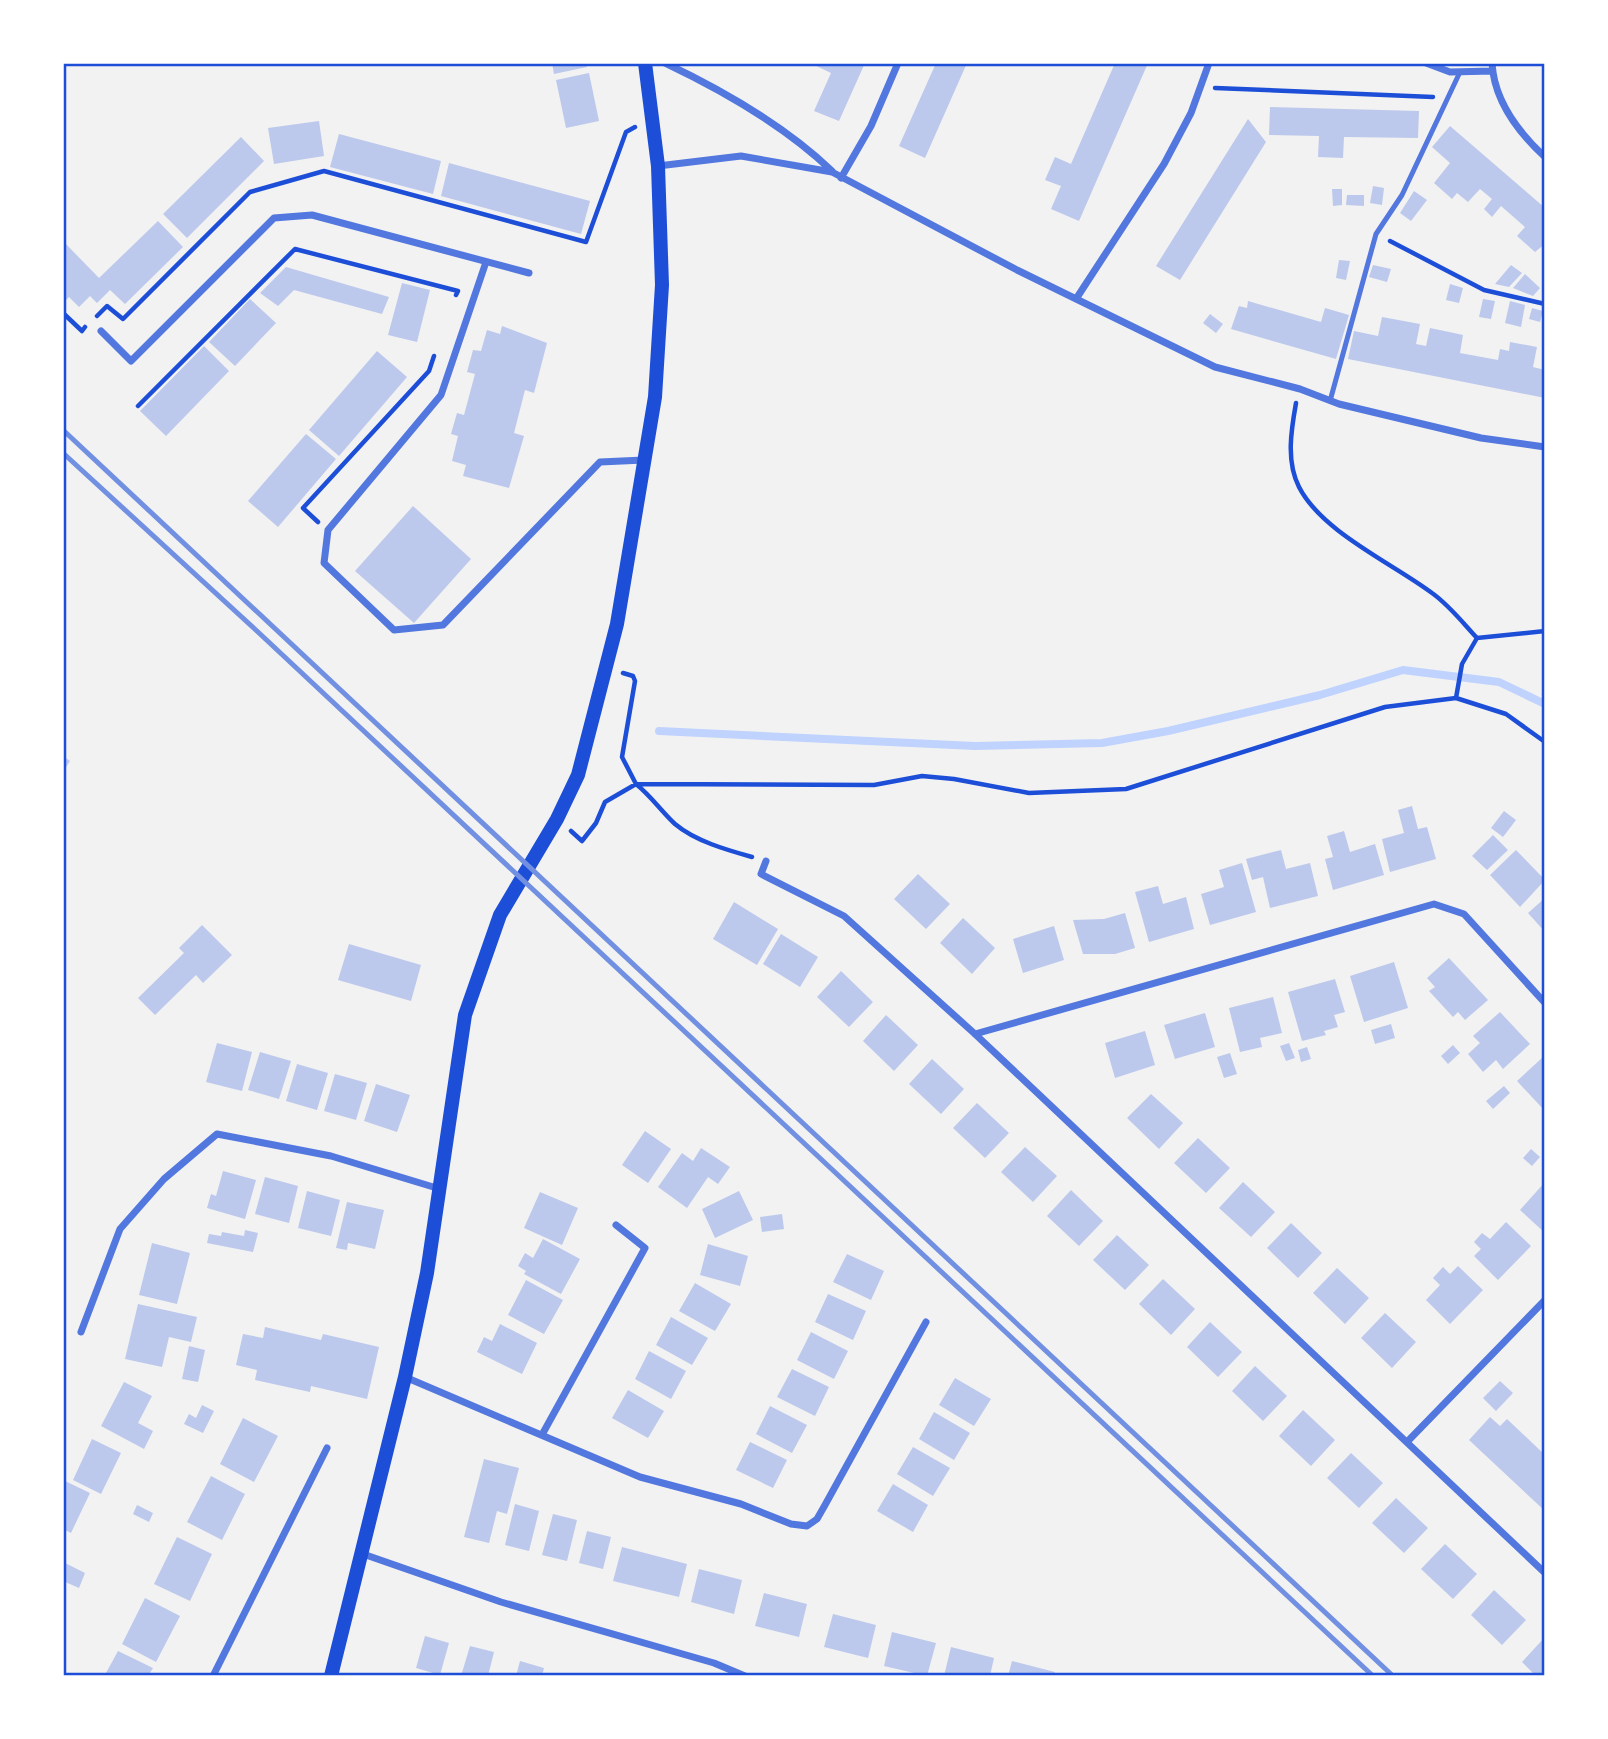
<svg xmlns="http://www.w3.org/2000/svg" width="1608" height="1739" font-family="'Varela Round',sans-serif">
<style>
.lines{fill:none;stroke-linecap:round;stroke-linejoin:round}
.stream{stroke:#bfd3fe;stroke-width:8}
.building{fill:#bdc9ec}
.path{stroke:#1d4ed8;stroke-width:4.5}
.service{stroke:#5277de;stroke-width:5}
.minor{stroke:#5277de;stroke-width:7}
.secondary{stroke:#1d4ed8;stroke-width:14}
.rail{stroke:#7290e2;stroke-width:5}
.neatline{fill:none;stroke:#1d4ed8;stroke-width:2.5}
</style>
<rect width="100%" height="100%" fill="#f2f2f2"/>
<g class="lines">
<path class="stream" d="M659,731l316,15 127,-3 66,-12 152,-36 83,-25 96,12 46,22"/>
</g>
<path class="building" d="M552,63h34l1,4 -33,7z
M810,63h55l-26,58 -25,-10 17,-38z
M936,63h31l-42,95 -26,-12z
M1115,63h33l-69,158 -28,-12 10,-23 -16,-6 10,-23 16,7z
M589,73l10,48 -33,7 -10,-48z
M1270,107l149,4 -1,27 -74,-1 -1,21 -25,-1 1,-21 -50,-1z
M1248,119l18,23 -86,138 -24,-14z
M319,121l5,35 -50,8 -6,-36z
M1450,126l95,82v36l-10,8 -18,-16 8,-9 -24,-21 -9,11 -8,-8 8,-10 -12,-10 -12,13 -11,-9 -5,6 -18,-16 16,-20 -18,-16z
M339,134l102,27 -8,33 -103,-27z
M241,137l23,24 -77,77 -24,-24z
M449,163l141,38 -9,33 -140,-38z
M1373,186l11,2 -2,17 -12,-2z
M1332,189h10v16l-9,1z
M1414,191l13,9 -16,21 -11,-8z
M1347,195h17v11l-18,-1z
M158,221l25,26 -58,57 -15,-14 -13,13 -7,-7 -11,11 -10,-10 -6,6v-62l36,37z
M1339,260l11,1 -4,19 -10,-2z
M1373,265l18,4 -4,13 -18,-5z
M1511,265l11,8 -13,14 -14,-3z
M286,267l103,30 -7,17 -88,-24 -16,16 -18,-13z
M1525,274l15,14 -7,8 -20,-8z
M402,283l28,7 -13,52 -29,-7z
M1450,284l13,4 -4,15 -13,-3z
M250,299l26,24 -41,43 -26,-24z
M1483,299l12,2 -4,18 -12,-2z
M1248,301l73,21 4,-14 24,7 -13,44 -105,-30 8,-23 8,2z
M1510,301l15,4 -4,22 -16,-4z
M1532,308l11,3 -3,11 -11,-3z
M1210,314l13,10 -7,9 -13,-10z
M1382,317l38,7 -4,20 10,2 4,-18 24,5 9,2 -3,18 38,7 2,-11 9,2 1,-9 27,5 -4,20 12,3v28l-197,-39 6,-28 24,5z
M502,326l45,17 -13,50 -9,-3 -11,43 10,3 -15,52 -46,-12 3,-11 -14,-4 6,-25 -7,-2 6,-21 7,2 11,-41 -8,-2 6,-22 8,1 6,-21 13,4z
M204,346l25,25 -63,65 -26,-25z
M377,351l30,26 -68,79 -30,-26z
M306,434l30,25 -58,68 -30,-26z
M413,506l58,53 -57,64 -59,-52z
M63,756l7,5 -7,11z
M1412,806l6,23 9,-2 9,32 -46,13 -8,-33 22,-6 -6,-23z
M1504,811l12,9 -13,17 -12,-9z
M1344,831l6,21 25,-8 9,31 -51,15 -8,-31 8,-2 -6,-21z
M1493,835l15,15 -21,20 -15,-14z
M1281,850l5,19 24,-6 8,33 -48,12 -7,-31 -11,3 -6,-21z
M1516,850l29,30 -25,27 -30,-32z
M1242,863l14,49 -46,13 -9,-31 23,-7 -5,-17z
M918,874l32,30 -24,25 -32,-30z
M1158,886l5,18 23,-7 8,32 -45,13 -14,-50z
M1545,898v34l-17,-19z
M734,902l44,27 -21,36 -44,-26z
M1125,913l10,35 -20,6h-32l-10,-34 31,-1z
M963,918l32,30 -23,26 -32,-31z
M202,925l30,30 -29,28 -7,-8 -41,40 -17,-17 46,-45 -5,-5z
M1054,926l10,34 -41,13 -10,-34z
M781,934l37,23 -18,30 -37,-23z
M349,944l72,21 -10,36 -73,-21z
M1449,958l39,42 -23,20 -7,-8 -5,5 -24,-26 6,-4 -8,-9z
M1394,962l14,46 -44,14 -14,-46z
M841,971l32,31 -24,25 -32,-30z
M1335,979l10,33 -11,3 4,12 -14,4 2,4 -24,6 -14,-49z
M1273,997l9,36 -22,5 2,9 -22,5 -11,-44z
M1500,1012l30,32 -27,25 -7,-9 -13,12 -15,-18 12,-11 -7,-7z
M1205,1013l10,34 -40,12 -11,-34z
M886,1015l32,30 -24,26 -31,-30z
M1391,1024l4,14 -20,6 -4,-14z
M1145,1031l10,34 -40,13 -10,-35z
M217,1043l35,9 -10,39 -36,-9z
M1289,1043l6,15 -9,3 -6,-15z
M1453,1045l7,8 -12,11 -7,-8z
M1307,1047l4,12 -10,3 -3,-12z
M260,1052l31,9 -12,38 -31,-9z
M1230,1053l7,21 -13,4 -7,-21z
M1543,1057l2,3v51l-28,-30z
M932,1059l32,30 -23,25 -32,-30z
M297,1064l31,9 -11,37 -31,-9z
M335,1074l32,9 -11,37 -32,-9z
M376,1084l34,11 -13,37 -33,-11z
M1504,1086l6,7 -17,16 -7,-8z
M1151,1094l32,29 -24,26 -32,-31z
M977,1103l32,30 -24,25 -32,-30z
M645,1131l26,18 -23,34 -26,-18z
M1198,1138l32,30 -24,25 -32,-30z
M1025,1147l32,29 -24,26 -32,-30z
M701,1148l29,19 -12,17 -10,-7 -21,31 -29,-21 24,-34 11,8z
M1531,1149l9,8 -8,9 -9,-8z
M223,1171l33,9 -11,39 -38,-11 4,-14 5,2z
M265,1177l33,9 -9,37 -34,-9z
M1243,1182l32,30 -24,25 -32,-29z
M1545,1182v51l-25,-23z
M1071,1190l32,31 -24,25 -32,-30z
M307,1191l33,9 -9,36 -33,-8z
M739,1191l14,29 -38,18 -13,-29z
M540,1192l38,16 -16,37 -38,-17z
M347,1202l37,8 -9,39 -27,-6 -1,7 -11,-2z
M782,1214l2,15 -22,3 -2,-15z
M1506,1222l25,24 -33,34 -24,-24 7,-7 -7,-7 8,-9 8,6z
M1291,1223l31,30 -24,25 -31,-30z
M245,1230l13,3 -5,19 -46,-9 2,-9 12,2 1,-4 22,4z
M1117,1235l32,30 -24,25 -32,-30z
M543,1239l37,20 -19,35 -37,-20 2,-3 -8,-5 7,-13 8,5z
M152,1243l38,10 -13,51 -38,-9z
M708,1244l40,12 -8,30 -40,-11z
M847,1254l37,17 -13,29 -38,-18z
M1458,1266l25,24 -33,34 -24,-24 14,-15 -7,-7 10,-11 7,7z
M1337,1268l32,30 -24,26 -32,-31z
M1163,1279l32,30 -24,26 -32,-31z
M526,1280l37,20 -19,34 -36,-19z
M695,1283l36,21 -16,27 -36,-20z
M828,1294l38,17 -13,29 -38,-18z
M138,1304l59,13 -6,25 -22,-5 -7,30 -37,-8z
M1385,1313l31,29 -24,26 -31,-30z
M671,1317l37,21 -16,27 -36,-20z
M1210,1322l32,30 -24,25 -31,-30z
M500,1324l37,19 -15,31 -45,-22 7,-15 8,4z
M265,1327l56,13 2,-6 56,13 -12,52 -56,-13 -1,6 -55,-12 2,-10 -21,-5 7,-31 20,4z
M811,1332l37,19 -14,28 -37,-19z
M189,1346l16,4 -7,32 -16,-3z
M649,1351l37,20 -15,28 -36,-20z
M1255,1366l32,30 -24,25 -31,-30z
M792,1369l37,18 -14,29 -38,-19z
M955,1378l36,21 -17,27 -35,-21z
M1500,1381l13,12 -17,18 -13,-13z
M124,1382l28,14 -14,27 15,8 -9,18 -43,-23z
M628,1390l36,21 -16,27 -36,-20z
M202,1405l12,6 -11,22 -19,-9 5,-10 7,4z
M770,1406l37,19 -15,28 -36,-19z
M1303,1410l32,30 -24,26 -32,-30z
M934,1412l36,21 -16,27 -35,-21z
M1490,1417l10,9 7,-7 38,36v56l-76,-71z
M243,1418l35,18 -24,46 -34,-18z
M92,1439l29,14 -20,41 -28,-14z
M750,1442l37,18 -14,28 -37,-18z
M913,1447l37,21 -17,28 -36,-22z
M1351,1453l32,30 -24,25 -32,-30z
M484,1459l35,9 -12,46 -10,-3 -8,32 -25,-6z
M211,1476l34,18 -23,46 -35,-18z
M63,1480l27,13 -19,40 -8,-4z
M893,1484l35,21 -15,27 -36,-21z
M1396,1498l32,30 -24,25 -32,-30z
M515,1504l24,7 -10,40 -24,-6z
M137,1505l16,8 -4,9 -16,-8z
M553,1514l24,6 -10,41 -25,-6z
M587,1531l24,6 -8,32 -24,-6z
M177,1537l35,17 -22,47 -36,-17z
M1445,1544l32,30 -24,25 -32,-30z
M622,1547l65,17 -8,33 -66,-16z
M63,1562l22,11 -6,15 -16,-7z
M699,1569l43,11 -8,34 -43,-12z
M1494,1590l32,30 -24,25 -31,-30z
M764,1593l43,11 -8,33 -44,-11z
M145,1598l35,18 -24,46 -34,-18z
M833,1614l43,11 -8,33 -44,-11z
M892,1632l44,11 -9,33 -43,-10z
M425,1636l24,7 -9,32 -24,-7z
M1545,1637v39h-9l-14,-14z
M470,1646l24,6 -6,24h-27z
M951,1647l43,11 -4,18h-46z
M118,1651l35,17 -5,8 -42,-3z
M520,1661l24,7 -2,8h-26z
M1012,1661l43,11 -1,4h-46z"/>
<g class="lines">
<path class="path" d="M1215,88l218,9
M1390,241l94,49 61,14
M63,313l19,18 3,-4
M97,316l10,-10 16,13 127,-127 74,-21 262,71 40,-110 9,-5
M1296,403c-5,28 -10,58 3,84 23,45 93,76 133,106 17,12 31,30 45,45l68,-7
M138,406l157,-157 163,42 -2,4
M318,522l-15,-14 126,-137 5,-15
M623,673l10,3 2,5 -13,76 14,27 238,1 48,-9 32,3 75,14 97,-4 259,-82 71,-9 50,16 39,28
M1456,698l6,-34 15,-26
M571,831l11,10 14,-18 9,-21 31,-18c15,12 26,28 39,40 20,17 52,26 77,33"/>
<path class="service" d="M1330,401l46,-167 26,-39 58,-123"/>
<path class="minor" d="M665,63c59,28 119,62 167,108
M1426,63l24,9 43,-1
M1492,63c2,37 27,70 53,94
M658,166l83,-10 91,16 185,98 198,97 85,22 39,15 142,34 64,9
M841,178l30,-52 27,-63
M486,262l-45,133 -113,135 -4,33 70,67 49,-5 157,-163 44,-2
M1076,299l88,-135 27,-51 18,-50
M101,331l30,30 143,-143 38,-3 217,58
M766,861l-5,13 83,42 131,118 570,539
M975,1034l459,-130 30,10 81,89
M81,1332l39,-103 44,-50 53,-45 114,22 109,33
M405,1377l235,100 101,27 50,20 16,2 10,-7 8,-14 101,-183
M543,1433l102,-185 -29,-23
M1407,1442l138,-142
M363,1554l138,48 213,61 31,13
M213,1676l114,-228"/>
<path class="secondary" d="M331,1676l74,-299 22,-104 38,-258 35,-100 57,-96 21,-44 39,-151 38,-227 7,-112 -4,-119 -13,-103"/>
<path class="rail" d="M63,430l1330,1246
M63,453l195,179 1115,1044"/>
</g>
<rect width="1608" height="1739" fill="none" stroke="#ffffff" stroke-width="130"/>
<rect x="65" y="65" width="1478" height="1609" class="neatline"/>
</svg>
